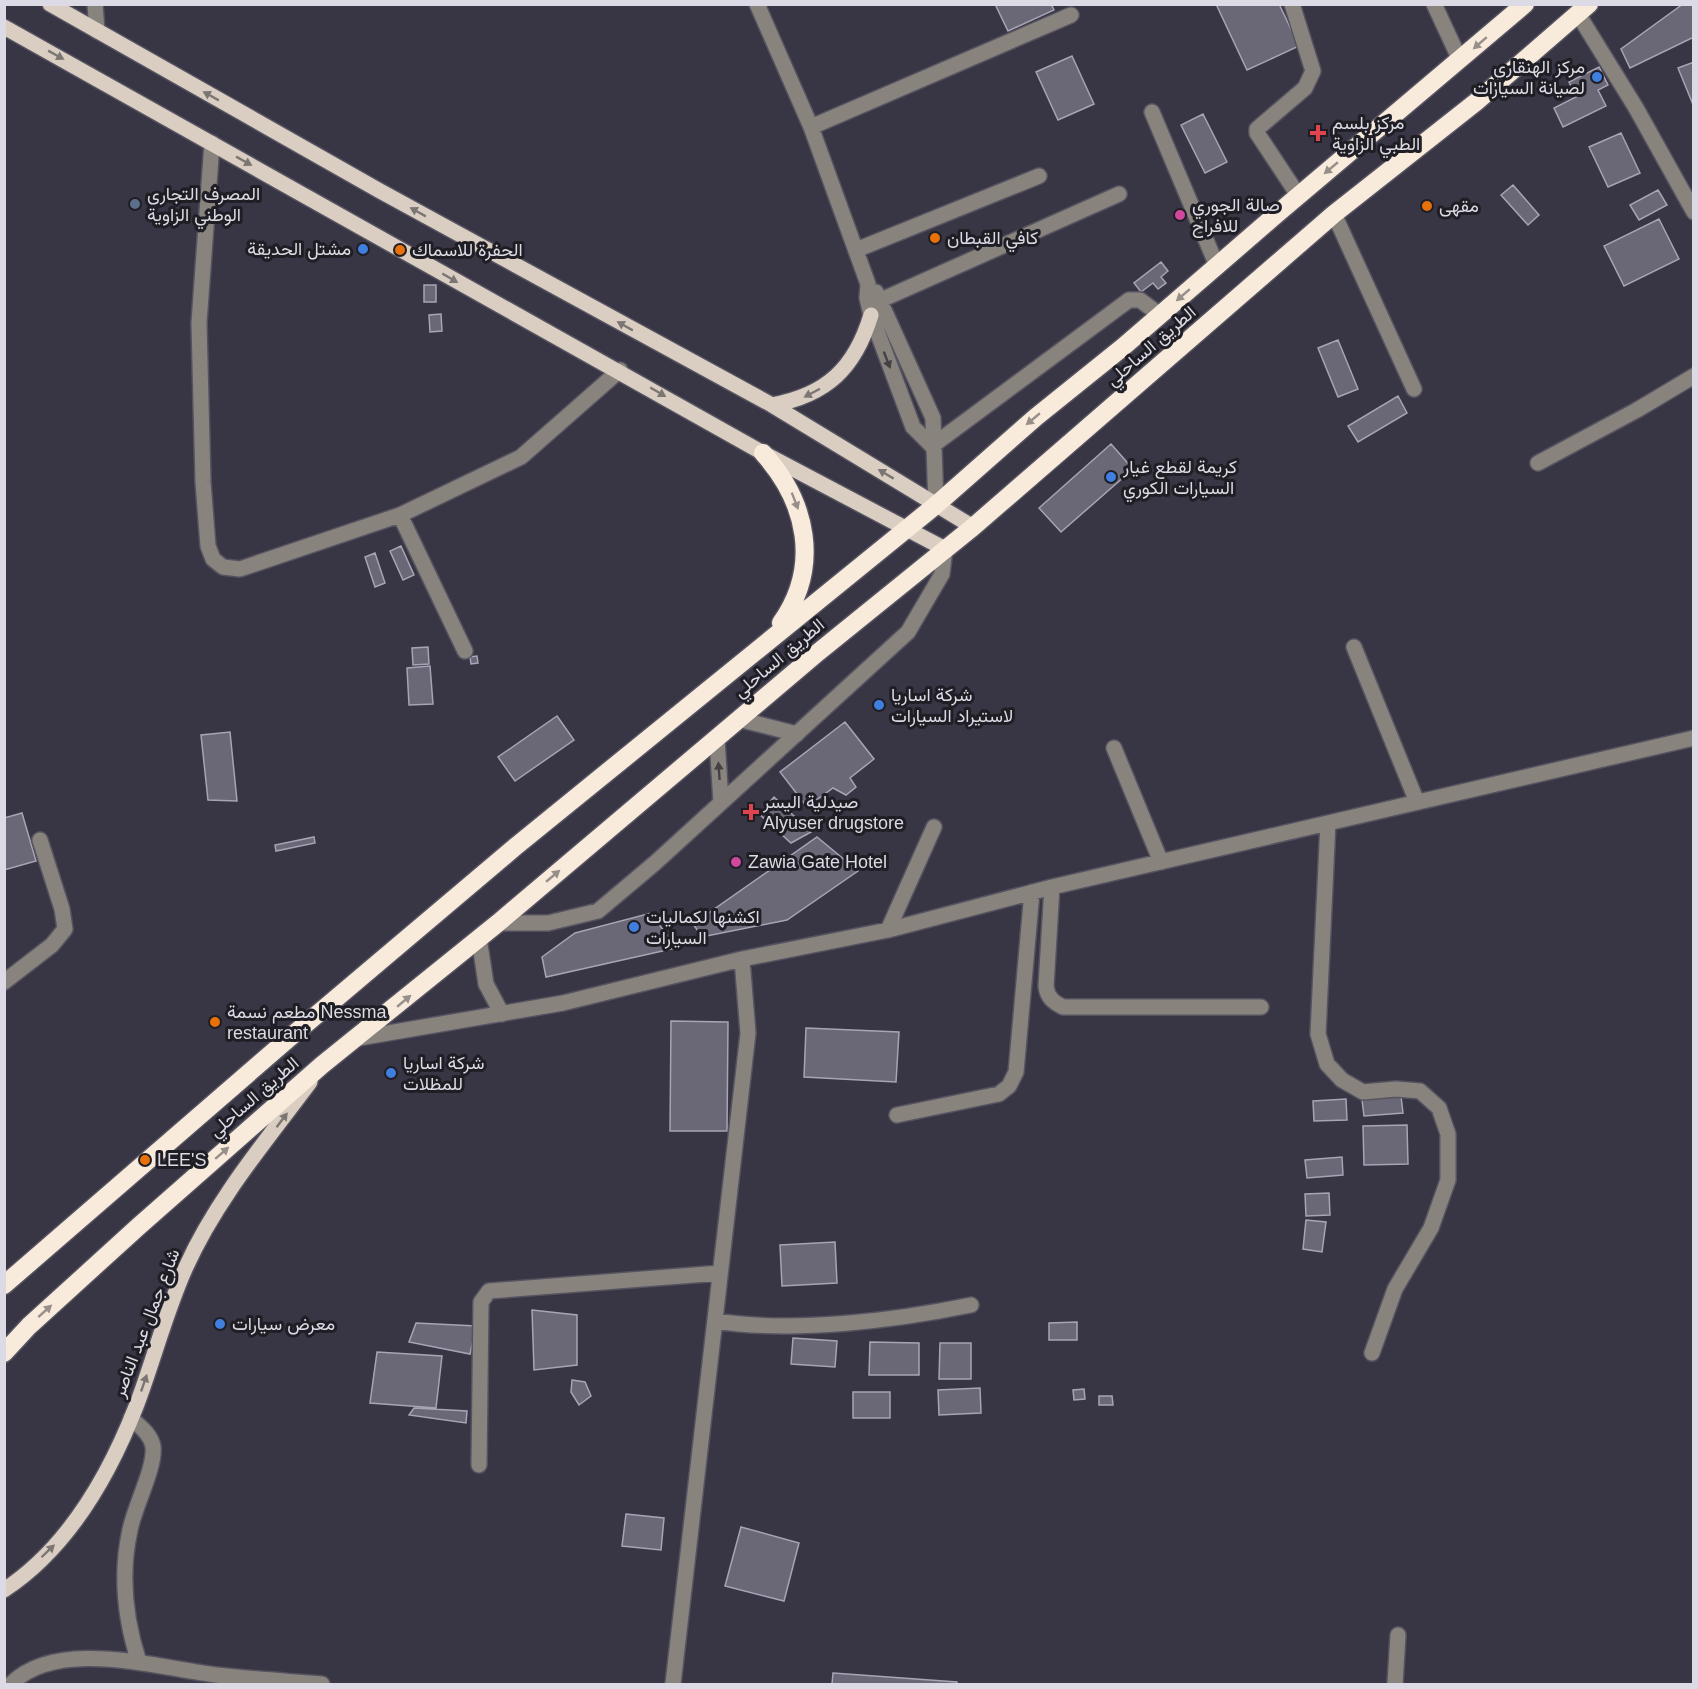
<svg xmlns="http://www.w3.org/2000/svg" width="1698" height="1689" font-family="Helvetica,Vazirmatn,sans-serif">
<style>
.building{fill:#6a6777;stroke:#a7a4b6;stroke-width:1.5}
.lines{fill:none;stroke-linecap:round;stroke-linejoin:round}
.minor-casing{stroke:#565361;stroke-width:18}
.major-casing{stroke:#565361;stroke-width:18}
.highway-casing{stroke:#565361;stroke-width:21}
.minor{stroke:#89837d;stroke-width:15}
.major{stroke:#d9cec1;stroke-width:15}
.highway{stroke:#f9ebdc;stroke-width:18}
.oneway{fill:#978f8a}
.oneway2{fill:#7c7673}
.oneway3{fill:#444144}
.shop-dot{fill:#3f7fe0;stroke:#1f1e25;stroke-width:2}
.health-dot{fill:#e0444e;stroke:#1f1e25;stroke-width:2}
.service-dot{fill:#5c6f8a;stroke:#1f1e25;stroke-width:2}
.food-dot{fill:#e8710a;stroke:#1f1e25;stroke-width:2}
.hotel-dot{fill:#d1479c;stroke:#1f1e25;stroke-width:2}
.labels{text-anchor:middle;stroke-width:6;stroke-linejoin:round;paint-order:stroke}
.poi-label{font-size:18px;fill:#dcdae4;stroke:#1f1e25;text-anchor:start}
.street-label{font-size:18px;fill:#dcdae4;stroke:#1f1e25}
</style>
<rect width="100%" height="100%" fill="#383544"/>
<path class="building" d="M995,4h56l3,6 -46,21z
M1216,4h63l20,42 -52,24z
M1683,4h11v33l-64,31 -9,-19z
M1072,56l22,48 -36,16 -22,-48z
M1694,62v45l-16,-39z
M1599,67l9,18 -10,5 8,16 -43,21 -9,-19 22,-11 -7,-15z
M1203,114l24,48 -22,11 -24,-48z
M1621,133l19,40 -32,14 -19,-40z
M1513,185l26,30 -11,10 -27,-30z
M1658,190l9,15 -28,15 -9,-15z
M1659,219l20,40 -55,27 -20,-40z
M1161,262l7,9 -7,6 5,6 -8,6 -5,-6 -12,9 -7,-9z
M424,285h12v17h-12z
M441,314l1,17 -12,1 -1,-17z
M1338,340l20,49 -20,8 -20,-49z
M1398,396l9,17 -49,29 -10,-16z
M1111,444l22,25 -72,63 -22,-24z
M401,546l13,29 -11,5 -13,-29z
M375,553l10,30 -10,4 -10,-30z
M428,647l1,17 -16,1 -1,-17z
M477,656l1,7 -7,1 -1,-7z
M430,666l3,38 -24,1 -2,-37z
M557,716l17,24 -59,41 -17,-24z
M845,722l29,37 -24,19 6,9 -10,8 -13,-7 -26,19 -27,-35z
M230,732l7,69 -29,-1 -7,-65z
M774,797l37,35 -20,11 -32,-29z
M22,813l14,48 -32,9v-52z
M314,837l1,6 -39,8 -1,-6z
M817,837l41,34 -71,49 -85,17 -9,-13z
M651,913l25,35 -130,29 -4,-20 33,-24z
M671,1021l57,1 -1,109h-57z
M806,1028l93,4 -3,50 -92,-5z
M1401,1096l2,17 -39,3 -2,-16z
M1346,1099l1,21 -33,1 -1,-20z
M1407,1125l1,39 -44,1 -1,-39z
M1342,1157l1,18 -36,3 -2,-18z
M1329,1193l1,22 -24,1 -1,-22z
M1306,1220l20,2 -4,30 -19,-3z
M835,1242l2,41 -55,3 -2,-41z
M532,1310l45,5v50l-43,5z
M1077,1322v18h-28v-17z
M416,1323l60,3 -6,28 -61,-12z
M793,1338l44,3 -2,26 -44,-3z
M870,1342l49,1v32h-50z
M940,1343h31v36h-32z
M377,1352l65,4 -6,52 -66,-5z
M572,1380l13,2 6,14 -12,9 -8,-13z
M980,1388l1,25 -42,2 -1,-25z
M1084,1389l1,10 -11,1 -1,-10z
M853,1392h37v26h-37z
M1099,1396h13l1,9h-14z
M414,1408l53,3 -1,12 -57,-8z
M626,1514l38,4 -3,32 -39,-4z
M741,1527l58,16 -15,58 -59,-15z
M833,1673l124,9v2h-125z"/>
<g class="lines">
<g class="minor-casing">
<path id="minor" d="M95,4l2,27
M757,4l54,123 57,157 -1,14 4,17 42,112 19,19
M1292,4l21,67 -8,17 -48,41v4l41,62
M1434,4l26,56
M1578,14l58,94 58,104
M1152,112l65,154
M811,127l260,-112
M212,143l-13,180 4,159 5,64 5,13 10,8 17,2 160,-54 121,-58 99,-87
M1334,214l80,175
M856,250l183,-74
M876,292l57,126 3,87
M881,300l238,-106
M932,446l197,-146h11l20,15
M1538,463l99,-53 57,-34
M400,515l65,136
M1354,647l63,155
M738,719l59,15
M717,739l4,64
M1114,748l47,114
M1328,823l-10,211 9,30 15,16 21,12 33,-3 24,2 19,17 9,26v46l-17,48 -36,61 -23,64
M1052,887l-6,99c1,11 7,16 17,21h198
M498,923h50l50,-12 57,-48 253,-231 34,-58 3,-25
M888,930l46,-103
M479,938l7,46 16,30
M4,982l48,-37 13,-16 -3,-20 -22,-69
M359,1038l204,-35 179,-44 146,-29 164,-43 642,-149
M897,1115l102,-21 10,-8 7,-14 16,-180
M715,1321c79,12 178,0 256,-16
M131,1418c9,9 19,15 22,28 3,20 -19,62 -23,84 -10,45 -5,89 9,132
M479,1465l2,-163 8,-11 231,-18
M11,1684c47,-47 147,-16 205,-9 35,4 70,6 106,9
M673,1684l75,-651 -6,-74
M1395,1684l3,-49"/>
</g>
<g class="major-casing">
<path id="major" d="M50,4l330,187 392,214 201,122
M4,27l759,426 182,96
M772,405c55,-10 83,-37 99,-90
M4,1590c64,-42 106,-116 133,-186 17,-45 29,-93 49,-137 30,-67 80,-126 124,-185"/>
</g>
<g class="highway-casing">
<path id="highway" d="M763,453c44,49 58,113 18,170
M4,1285l284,-246 227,-192 421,-342 100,-88 87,-70 155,-134 247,-209
M4,1353l25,-27 110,-100 183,-161 176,-142 318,-269 157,-127 361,-313 142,-112 113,-98"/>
</g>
<use href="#minor" class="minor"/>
<use href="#major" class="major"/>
<use href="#highway" class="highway"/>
</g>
<defs><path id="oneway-solid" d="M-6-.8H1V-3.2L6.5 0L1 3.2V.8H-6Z" transform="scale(1.5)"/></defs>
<g class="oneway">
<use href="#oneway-solid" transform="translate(1480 43) rotate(139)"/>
<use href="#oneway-solid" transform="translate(1331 168) rotate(140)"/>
<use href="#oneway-solid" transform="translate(1183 295) rotate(139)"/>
<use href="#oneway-solid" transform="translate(1033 419) rotate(140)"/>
<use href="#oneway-solid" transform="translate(795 501) rotate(69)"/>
<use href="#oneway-solid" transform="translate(553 876) rotate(-40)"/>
<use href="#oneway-solid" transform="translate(404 1001) rotate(-40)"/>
<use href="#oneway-solid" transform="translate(222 1153) rotate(-41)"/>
<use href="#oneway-solid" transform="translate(45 1311) rotate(-42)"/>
</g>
<g class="oneway2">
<use href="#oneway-solid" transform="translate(56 55) rotate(29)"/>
<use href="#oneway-solid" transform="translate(211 96) rotate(-151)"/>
<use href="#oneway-solid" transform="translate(244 161) rotate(29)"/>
<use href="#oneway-solid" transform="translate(418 212) rotate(-151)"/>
<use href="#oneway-solid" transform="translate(450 278) rotate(30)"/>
<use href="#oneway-solid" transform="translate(625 326) rotate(-151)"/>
<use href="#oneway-solid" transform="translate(658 392) rotate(30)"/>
<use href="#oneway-solid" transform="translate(812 393) rotate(152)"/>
<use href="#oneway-solid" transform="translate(886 474) rotate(-149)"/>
<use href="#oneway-solid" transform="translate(282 1120) rotate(-53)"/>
<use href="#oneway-solid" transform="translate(144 1383) rotate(-71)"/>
<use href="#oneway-solid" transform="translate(48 1551) rotate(-44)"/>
</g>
<g class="oneway3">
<use href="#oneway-solid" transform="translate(887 360) rotate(69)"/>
<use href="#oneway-solid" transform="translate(719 771) rotate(-94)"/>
</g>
<g class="shop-dot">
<circle cx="1597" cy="77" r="6"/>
<circle cx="363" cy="249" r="6"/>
<circle cx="1111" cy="477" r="6"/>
<circle cx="879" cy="705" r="6"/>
<circle cx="634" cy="927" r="6"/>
<circle cx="391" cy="1073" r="6"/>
<circle cx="220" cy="1324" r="6"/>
</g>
<g class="health-dot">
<path d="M1315 124h6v6h6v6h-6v6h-6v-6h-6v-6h6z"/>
<path d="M748 803h6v6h6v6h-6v6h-6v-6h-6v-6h6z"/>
</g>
<circle class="service-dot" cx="135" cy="204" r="6"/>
<g class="food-dot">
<circle cx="1427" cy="206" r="6"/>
<circle cx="935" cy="238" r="6"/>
<circle cx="400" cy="250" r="6"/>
<circle cx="215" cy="1022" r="6"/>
<circle cx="145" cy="1160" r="6"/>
</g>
<g class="hotel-dot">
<circle cx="1180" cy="215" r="6"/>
<circle cx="736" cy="862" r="6"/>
</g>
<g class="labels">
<g class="poi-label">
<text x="1585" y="73" text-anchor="end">مركز الهنقاري<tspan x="1585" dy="21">لصيانة السيارات</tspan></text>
<text x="1332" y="129">مركز بلسم<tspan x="1332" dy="21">الطبي الزاوية</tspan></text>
<text x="147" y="200">المصرف التجاري<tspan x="147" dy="21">الوطني الزاوية</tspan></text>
<text x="1192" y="211">صالة الجوري<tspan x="1192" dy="21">للافراح</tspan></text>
<text x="1439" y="212">مقهى</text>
<text x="947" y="244">كافي القبطان</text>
<text x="351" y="255" text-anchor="end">مشتل الحديقة</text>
<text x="412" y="256">الحفرة للاسماك</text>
<text x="1123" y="473">كريمة لقطع غيار<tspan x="1123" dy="21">السيارات الكوري</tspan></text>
<text x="891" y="701">شركة اساريا<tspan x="891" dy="21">لاستيراد السيارات</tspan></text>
<text x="763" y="808">صيدلية اليسر<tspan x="763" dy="21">Alyuser drugstore</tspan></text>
<text x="748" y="868">Zawia Gate Hotel</text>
<text x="646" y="923">اكشنها لكماليات<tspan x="646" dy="21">السيارات</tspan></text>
<text x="227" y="1018">مطعم نسمة Nessma<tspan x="227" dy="21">restaurant</tspan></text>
<text x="403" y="1069">شركة اساريا<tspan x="403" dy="21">للمظلات</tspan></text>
<text x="157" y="1166">LEE'S</text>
<text x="232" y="1330">معرض سيارات</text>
</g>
<g class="street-label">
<text transform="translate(1151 346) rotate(-41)" y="6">الطريق الساحلي</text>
<text transform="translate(779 658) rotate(-40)" y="6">الطريق الساحلي</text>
<text transform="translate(254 1097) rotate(-41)" y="6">الطريق الساحلي</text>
<text transform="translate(146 1323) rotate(-69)" y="6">شارع جمال عبد الناصر</text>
</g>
</g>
<rect width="1698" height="1689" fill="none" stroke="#dcdae4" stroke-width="12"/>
</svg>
